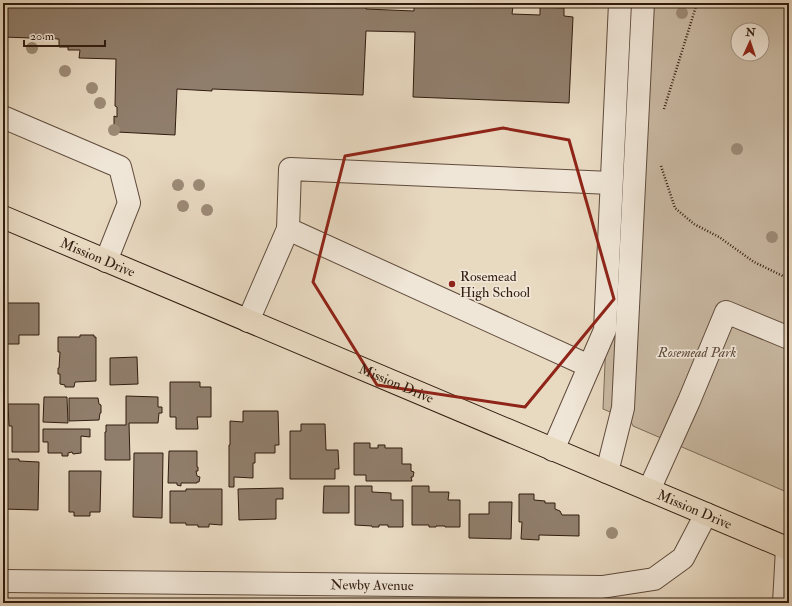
<svg xmlns="http://www.w3.org/2000/svg" width="792" height="606" font-family="'IM FELL Double Pica',serif">
<style>
.green{fill:#c9b9a3;stroke:#7d6a59;fill-rule:evenodd}
.building{fill:#907e6c;stroke:#311c0f}
.lines{fill:none;stroke-linecap:round;stroke-linejoin:round}
.minor-casing{stroke:#5f4b3c;stroke-width:24}
.major-casing{stroke:#311c0f;stroke-width:24}
.path{stroke:#311c0f;stroke-width:2.5;stroke-dasharray:1 2;stroke-linecap:butt}
.minor{stroke:#f0e6d7;stroke-width:22}
.major{stroke:#e8d9c1;stroke-width:22}
.tree{fill:#9d8b77}
.marked{fill:none;stroke:#8f2418;stroke-width:3;stroke-linejoin:round}
.poi-dot{fill:#8f2418;stroke:#f0e6d7;stroke-width:1.5}
.labels{text-anchor:middle;stroke-width:3.5;stroke-linejoin:round;paint-order:stroke}
.street-label{font-size:14px;fill:#311c0f;stroke:#f0e6d7}
.poi-label{font-size:14px;fill:#311c0f;stroke:#f0e6d7;text-anchor:start}
.park-label{font-size:14px;font-style:italic;fill:#5f4b3b;stroke:#f0e6d7}
</style>
<rect width="100%" height="100%" fill="#e8d9c1"/>
<filter id="stains"><feTurbulence type="fractalNoise" baseFrequency=".005" numOctaves="4"/><feColorMatrix values="0 0 0 0 .2 0 0 0 0 .09 0 0 0 0 .02 0 0 0 .5 -.17"/></filter>
<radialGradient id="worn" r=".72"><stop offset=".6" stop-color="#630" stop-opacity="0"/><stop offset="1" stop-color="#630" stop-opacity=".3"/></radialGradient>
<path class="green" d="M621,3h168v490l-156,-67 -3,-6 -27,-11zM738,30h24v24h-24z"/>
<path class="building" d="M3,3h363v6l48,2v-8h80v2l19,1 -1,8 28,1v-8l24,1v8l9,1 -4,86 -156,-6 2,-65 -49,-1 -3,64 -151,-6v2l-35,-2 -2,46 -58,-3v-4h-3v-12l3,1v-10l-2,-1 1,-47 -37,-1 1,-8h-12v-3h-9v-8l-56,-2z
M3,303h36v32h-20v9h-16z
M80,335h14v2h2v44l-21,1 -1,5h-9v-2l-5,-1v-10h-2v-6h1l1,-16h-2v-15h22z
M3,352h1v41h-1z
M137,357l1,27 -28,1v-27z
M170,382h30v5h11v30h-14l1,12h-22v-12h-6z
M126,396l32,1v10h4v6h-3l-1,10h-29l1,37h-25v-28h1v-7h20z
M44,397h23l1,26 -25,-1z
M69,398h29l1,6 2,1v8h-1l-1,7 -30,1z
M8,404h31v48h-27v-26h-3z
M243,411h35l1,34h-4v8h-20v10h-2v15l-19,-1v10h-5v-42h1v-24l13,1z
M301,424h24l1,26h12l1,19h-4v10h-45v-48h11z
M43,429h47v8l-9,-1v17l-8,1 -1,-2 -4,1v3h-6v-3h-14v-11h-5z
M354,443h16v5h8v-3h7v3h17v16h9v7l3,1 -1,5h-2l1,4h-46v-6h-12z
M169,451h28v16h1v4h-2l1,5 3,1 -1,5h-2v1h-16v3l-4,-1v-2h-9z
M134,453h29l-1,65 -29,-1z
M3,459h16v2l20,1 -1,48 -35,-1z
M69,471h32l-1,41h-10v4h-16v-4h-5z
M324,486h25v27h-26z
M355,486h17v6l19,1v7h12v27h-15v-2h-9v2h-7v-1l-17,-1z
M412,486h17v6h20l-1,8h12v27h-15v-1h-9v1h-7v-2h-17z
M283,488v11h-7v20l-37,1 -1,-31z
M186,489h36v36l-13,-1v3h-11v-2h-12v-2h-16v-32h16z
M519,494h15v6l11,1v2h10v6l5,2 2,4h17v21l-40,-1v5l-18,-1 1,-17h-3z
M489,502h23l-1,37 -42,-1v-24h20z"/>
<g class="lines">
<g class="minor-casing">
<g id="minor">
<path d="M3,117l117,50 9,36 -23,58"/>
<path d="M248,321l40,-92"/>
<path d="M589,366l-301,-137 2,-60 321,14"/>
<path d="M553,450l52,-120 15,-327"/>
<path d="M607,472l16,-64 20,-405"/>
<path d="M649,490l40,-89 37,-89 63,26"/>
<path id="s1" d="M3,581l599,6 52,-8 29,-21 23,-44"/>
<path d="M784,603l3,-55"/>
</g>
</g>
<g class="major-casing">
<g id="major">
<path id="s2" d="M3,217l786,332"/>
</g>
</g>
<path class="path" d="M664,109l33,-106
M661,166l14,42 19,16 25,13 35,25 35,17"/>
<use href="#minor" class="minor"/>
<use href="#major" class="major"/>
</g>
<g class="tree">
<circle cx="682" cy="13" r="6"/>
<circle cx="32" cy="48" r="6"/>
<circle cx="65" cy="71" r="6"/>
<circle cx="92" cy="88" r="6"/>
<circle cx="100" cy="103" r="6"/>
<circle cx="114" cy="130" r="6"/>
<circle cx="737" cy="149" r="6"/>
<circle cx="178" cy="185" r="6"/>
<circle cx="199" cy="185" r="6"/>
<circle cx="183" cy="206" r="6"/>
<circle cx="207" cy="210" r="6"/>
<circle cx="772" cy="237" r="6"/>
<circle cx="612" cy="533" r="6"/>
</g>
<path class="marked" d="M503,128l66,12 45,159 -89,108 -148,-22 -64,-103 32,-126z"/>
<circle class="poi-dot" cx="452" cy="284" r="4"/>
<g class="labels">
<g class="street-label">
<text dy="5" stroke="none"><textPath href="#s2" startOffset="103">Mission Drive</textPath></text>
<text dy="5" stroke="none"><textPath href="#s2" startOffset="427">Mission Drive</textPath></text>
<text dy="5" stroke="none"><textPath href="#s2" startOffset="751">Mission Drive</textPath></text>
<text dy="5" stroke="none"><textPath href="#s1" startOffset="369">Newby Avenue</textPath></text>
</g>
<g class="poi-label">
<text x="460" y="281">Rosemead<tspan x="460" dy="16">High School</tspan></text>
</g>
<g class="park-label">
<text x="697" y="357">Rosemead Park</text>
</g>
</g>
<rect width="792" height="606" fill="none" stroke="#e8d9c1" stroke-width="16"/>
<rect x="4" y="4" width="784" height="598" fill="none" stroke="#311c0f" stroke-width="2"/>
<rect x="8" y="8" width="776" height="590" fill="none" stroke="#311c0f"/>
<g transform="translate(750 42) rotate(3)"><circle r="19" fill="#f0e6d7" stroke="#a49587"/>
<path d="M0-3L7 15L0 10L-7 15Z" fill="#8f2418"/>
<text y="-6" font-size="11" font-weight="bold" text-anchor="middle" fill="#311c0f">N</text>
</g>
<path d="M24 40v6h81v-6" fill="none" stroke="#311c0f" stroke-width="2"/>
<text x="30" y="40" font-size="12" fill="#311c0f" stroke="#f0e6d7" stroke-width="3" paint-order="stroke">20 m</text>
<rect width="100%" height="100%" filter="url(#stains)"/>
<rect width="100%" height="100%" fill="url(#worn)"/>
</svg>
